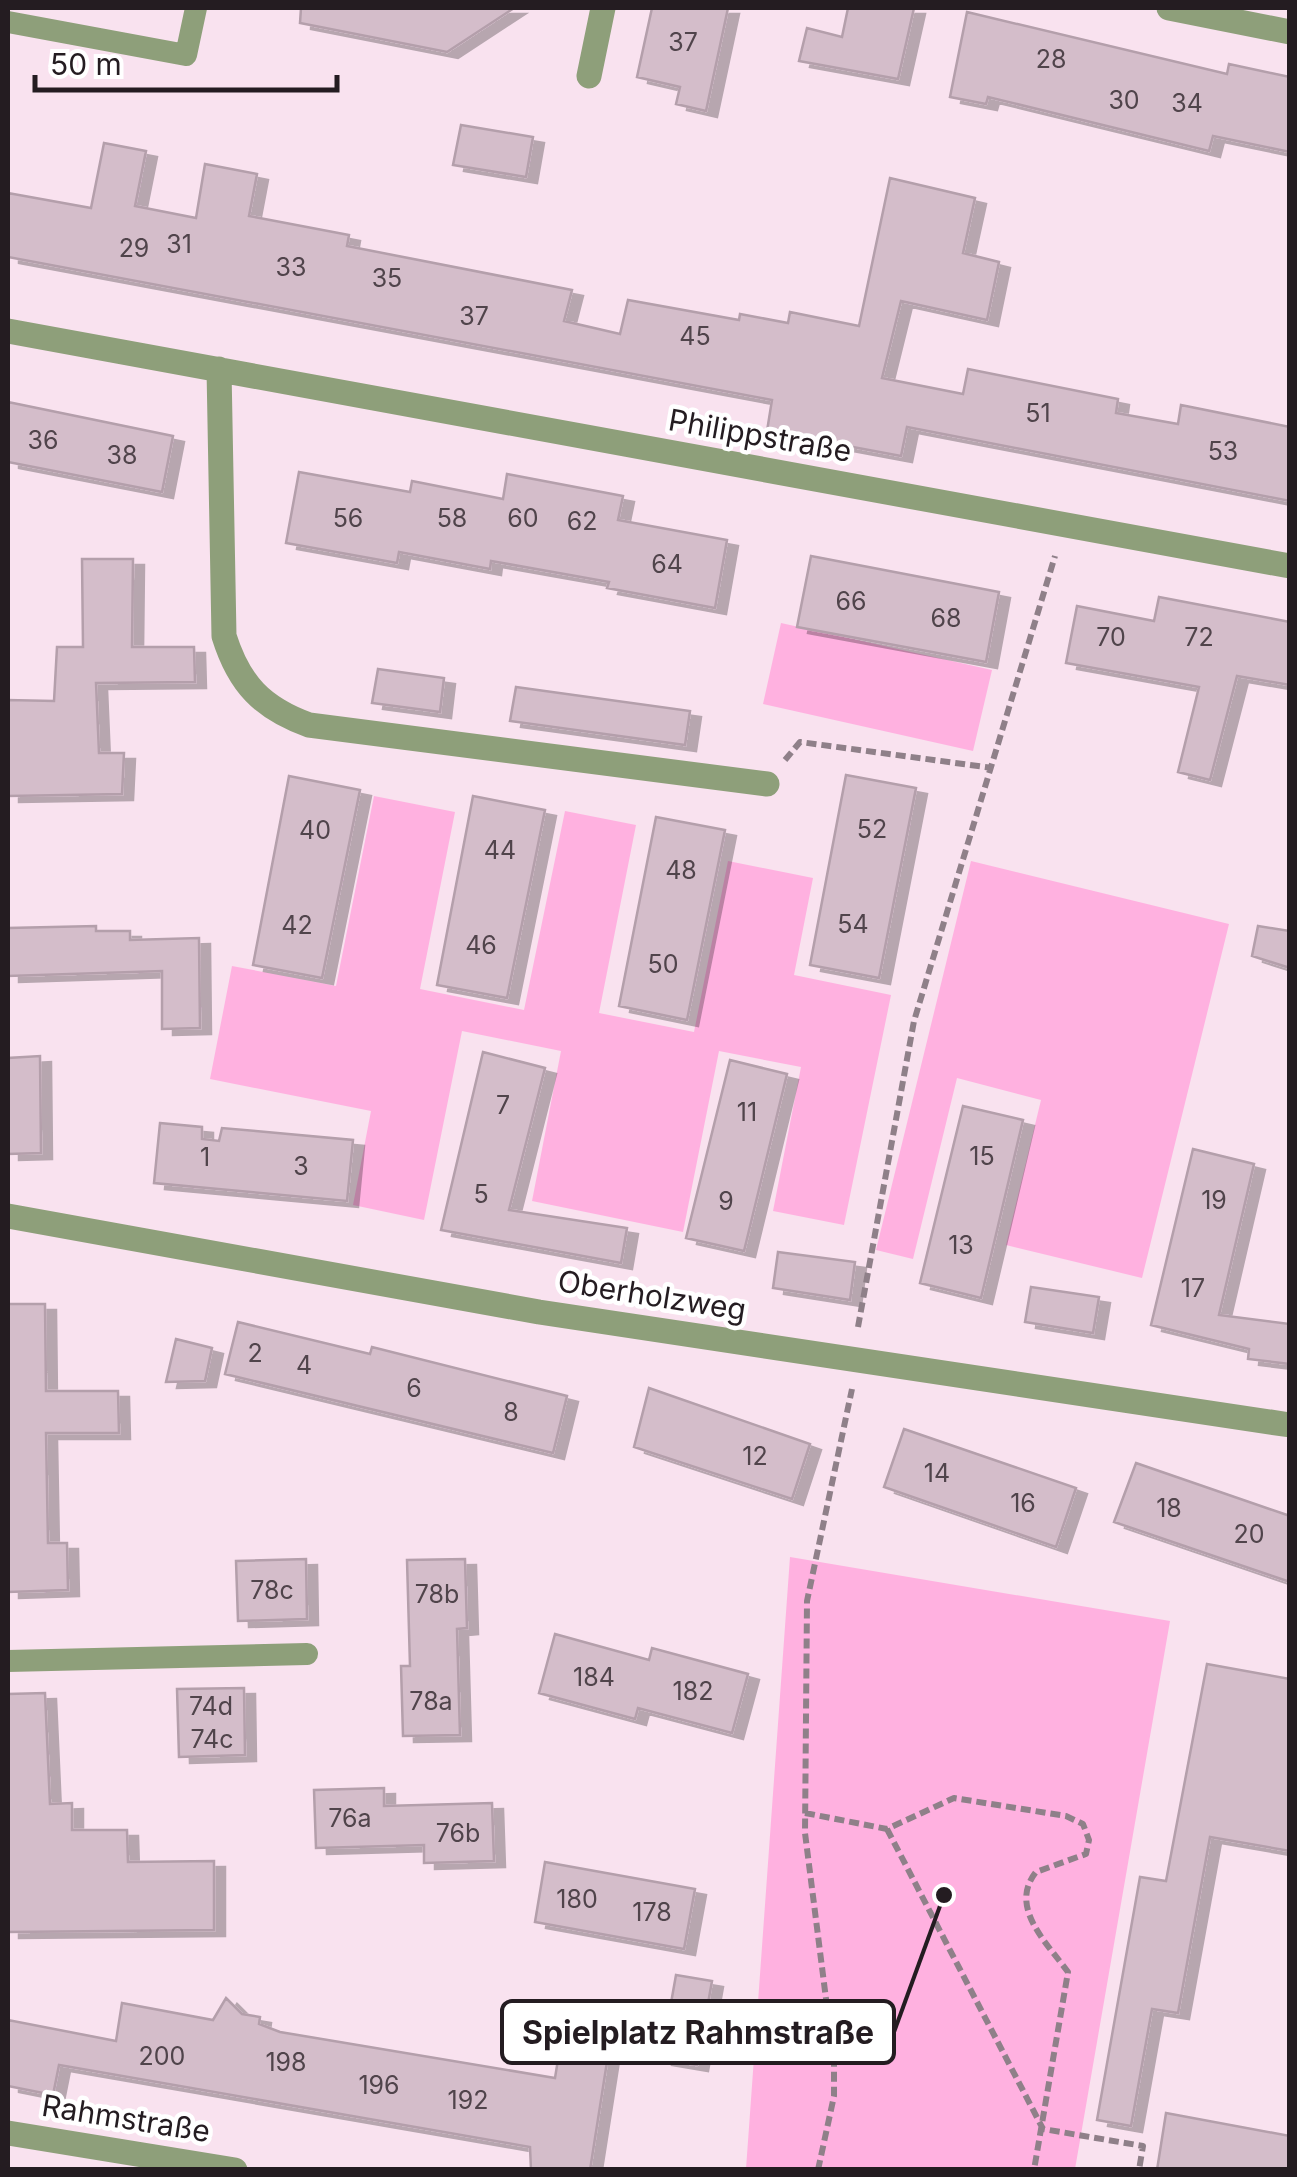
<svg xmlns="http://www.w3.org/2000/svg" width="1297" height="2177" font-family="Inter,sans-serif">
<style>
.green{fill:#ffb1e0}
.building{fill:#d4bdca;stroke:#b49fab;stroke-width:2.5;filter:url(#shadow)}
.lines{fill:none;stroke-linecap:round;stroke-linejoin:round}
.path{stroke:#8f8089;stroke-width:6;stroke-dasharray:10 5;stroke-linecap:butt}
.lane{stroke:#8e9f7a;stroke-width:22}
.street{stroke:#8e9f7a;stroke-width:25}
.labels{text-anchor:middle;stroke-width:9;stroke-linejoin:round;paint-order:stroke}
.number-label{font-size:25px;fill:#50444b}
.street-label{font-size:30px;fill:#241c21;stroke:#fff}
.leader{fill:none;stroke:#241c21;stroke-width:4}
.callout-dot{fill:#241c21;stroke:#fff;stroke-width:4}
.callout{fill:#fff;stroke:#241c21;stroke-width:4}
.callout-label{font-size:32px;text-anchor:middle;font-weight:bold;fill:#241c21}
</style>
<defs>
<filter id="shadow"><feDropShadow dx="11" dy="6" stdDeviation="0" flood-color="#0004"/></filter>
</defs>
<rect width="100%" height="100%" fill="#f9e2ef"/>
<path class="green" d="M781,623l211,47 -19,81 -210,-47z
M374,796l81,16 -35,177 104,21 41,-199 71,14 -37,188 95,19 34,-171 85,17 -19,97 97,20 -47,230 -71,-14 28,-144 -82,-16 -36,181 -151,-31 29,-150 -99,-20 -38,189 -71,-15 18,-94 -161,-32 22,-113 104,20z
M971,861l258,63 -87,354 -136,-33 35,-145 -84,-22 -44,181 -37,-9z
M790,1557l380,64 -95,548h-329z"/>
<path class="building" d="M301,8h213l-67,44 -147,-29z
M652,8h76l-22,103 -30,-7 4,-17 -43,-10z
M848,8h66l-16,71 -99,-18 8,-33 35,9z
M967,12l260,62 2,-10 61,13v75l-77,-16 -4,15 -221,-54 -2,7 -36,-7z
M461,125l72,12 -7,40 -73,-12z
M104,143l42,8 -11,55 61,12 9,-54 52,10 -8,42 100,19 -2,11 225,44 -8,31 56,13 8,-34 111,20 1,-6 48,9 2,-11 69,14 31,-148 85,20 -12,55 36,9 -12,58 -86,-19 -19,77 81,16 5,-25 150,30 -2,14 62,11 3,-19 109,22v74l-383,-74 -6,29 -134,-25 5,-31 -764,-143v-64l83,15z
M8,402l165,34 -11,56 -154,-30z
M299,472l111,20 2,-11 91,18 4,-25 116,22 -5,24 109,20 -12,68 -108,-20 2,-6 -118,-21 -1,8 -91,-17 -2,11 -111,-20z
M811,556l188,36 -13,70 -189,-35z
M82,559h51l-1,88h62l1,35 -99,1 3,70h25l-2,41 -114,2v-96l46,1 3,-54h26z
M1159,597l131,25v63l-53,-9 -27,104 -32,-8 21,-85 -133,-24 11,-57 77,15z
M378,669l66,9 -4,34 -68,-9z
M516,687l174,24 -5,34 -175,-24z
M846,775l70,13 -37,190 -69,-13z
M289,776l71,14 -38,188 -69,-13z
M473,796l72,14 -38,188 -70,-13z
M656,817l69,13 -38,190 -68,-14z
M96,926v5h34v9l69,-2 1,90 -38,1v-58l-154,5v-48z
M1258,926l32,5v37l-38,-12z
M483,1052l62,16 -36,142 118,18 -6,35 -180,-33z
M40,1056l1,97 -33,1v-96z
M730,1060l57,14 -43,177 -58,-13z
M963,1106l60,14 -42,178 -61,-15z
M160,1123l42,4v12l17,2 3,-13 131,12 -6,61 -193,-18z
M1193,1149l61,15 -35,151 71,9v40l-42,-5 1,-10 -98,-24z
M778,1252l77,10 -5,38 -77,-12z
M1031,1287l68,10 -6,36 -68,-11z
M8,1304h37l1,87h72l1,42h-73l2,110h19l1,47 -60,2z
M238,1322l132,32 2,-7 195,49 -14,57 -328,-79z
M176,1339l36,9 -7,33 -39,1z
M649,1388l161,56 -18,55 -158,-52z
M904,1429l172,59 -20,59 -172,-60z
M1136,1463l154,53v66l-176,-60z
M306,1559l1,60 -69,2 -2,-60z
M465,1559l2,69 -10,1 3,106 -57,1 -2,-70h9l-3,-106z
M555,1634l94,26 3,-12 96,26 -16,59 -94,-25 -3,11 -96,-26z
M1207,1664l83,15v172l-80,-14 -32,176 -26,-4 -21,117 -34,-6 43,-243 26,4z
M244,1688l1,67 -66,2 -2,-68z
M45,1693l5,111 22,-1v27h55l1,32 86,-1v69l-206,2v-238z
M384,1788v18l108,-3 2,58 -70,2v-18l-108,3 -2,-58z
M545,1862l150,27 -11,60 -149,-27z
M676,1975l36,6 -15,84 -36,-6z
M226,1998l16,16 18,3 -1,7 21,8 275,46 6,-37 48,8 -19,121h-59l-1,-23 -471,-82 -6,30 -45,-9v-66l108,21 6,-38 91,17z
M1166,2113l124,23v34h-133z"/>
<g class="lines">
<path class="path" d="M785,760l15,-18 193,26
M858,1327l56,-306 141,-465
M805,1813l82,16 67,-31 112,18 17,8 6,16 -3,14 -50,18c-28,35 11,71 32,100l-34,198
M887,1829l156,300 100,17 -4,24
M818,2170l16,-74v-34l-29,-229 2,-232 45,-212"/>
<path class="lane" d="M8,22l178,33 10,-47
M8,1661l299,-7"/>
<path class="street" d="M1169,8l121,24
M589,76l14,-68
M8,331l1282,235
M219,369l5,267c15,48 38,72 85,89l458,59
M8,1216l531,96 751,113
M8,2133l227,37"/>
</g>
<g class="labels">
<g class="number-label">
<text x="683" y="51">37</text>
<text x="1051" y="68">28</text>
<text x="1124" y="109">30</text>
<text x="1187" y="112">34</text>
<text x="179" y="253">31</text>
<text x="134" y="257">29</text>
<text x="291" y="276">33</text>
<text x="387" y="287">35</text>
<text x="474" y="325">37</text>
<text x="695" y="345">45</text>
<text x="1038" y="422">51</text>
<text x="43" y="449">36</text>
<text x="1223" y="460">53</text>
<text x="122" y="464">38</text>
<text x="348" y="527">56</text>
<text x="452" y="527">58</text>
<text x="523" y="527">60</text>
<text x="582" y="530">62</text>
<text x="667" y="573">64</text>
<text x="851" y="610">66</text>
<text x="946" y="627">68</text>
<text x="1111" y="646">70</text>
<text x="1199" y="646">72</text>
<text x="872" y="838">52</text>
<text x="315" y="839">40</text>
<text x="500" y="859">44</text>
<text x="681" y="879">48</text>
<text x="853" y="933">54</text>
<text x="297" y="934">42</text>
<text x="481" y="954">46</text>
<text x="663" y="973">50</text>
<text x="503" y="1114">7</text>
<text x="747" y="1121">11</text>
<text x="982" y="1165">15</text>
<text x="205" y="1166">1</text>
<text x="301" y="1175">3</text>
<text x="481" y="1203">5</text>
<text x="1214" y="1209">19</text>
<text x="726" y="1210">9</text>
<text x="961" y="1254">13</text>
<text x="1193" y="1297">17</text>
<text x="255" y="1362">2</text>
<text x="304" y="1374">4</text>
<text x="414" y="1397">6</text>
<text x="511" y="1421">8</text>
<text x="755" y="1465">12</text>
<text x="937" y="1482">14</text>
<text x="1023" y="1512">16</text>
<text x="1169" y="1517">18</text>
<text x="1249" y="1543">20</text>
<text x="272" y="1599">78c</text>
<text x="437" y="1603">78b</text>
<text x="594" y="1686">184</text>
<text x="693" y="1700">182</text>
<text x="431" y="1710">78a</text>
<text x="211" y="1715">74d</text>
<text x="212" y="1748">74c</text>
<text x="350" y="1827">76a</text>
<text x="458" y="1842">76b</text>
<text x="577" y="1908">180</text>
<text x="652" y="1921">178</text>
<text x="162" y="2065">200</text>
<text x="286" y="2071">198</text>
<text x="379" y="2094">196</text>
<text x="468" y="2109">192</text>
</g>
<g class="street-label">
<text transform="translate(760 436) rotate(10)" y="10">Philippstraße</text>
<text transform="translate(652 1296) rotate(9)" y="10">Oberholzweg</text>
<text transform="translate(126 2119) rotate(9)" y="10">Rahmstraße</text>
</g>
</g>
<path class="leader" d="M944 1895L894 2032"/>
<circle class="callout-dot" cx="944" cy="1895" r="10"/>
<rect class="callout" x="502" y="2001" width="392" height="62" rx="10"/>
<g class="callout-label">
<text x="698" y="2044">Spielplatz Rahmstraße</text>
</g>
<rect width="1297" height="2177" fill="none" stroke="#241c21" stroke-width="20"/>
<path d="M35 75v15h302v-15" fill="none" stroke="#241c21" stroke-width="5"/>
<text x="50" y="75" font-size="30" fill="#241c21" stroke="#ffffff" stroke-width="8" paint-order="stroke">50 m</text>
</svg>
